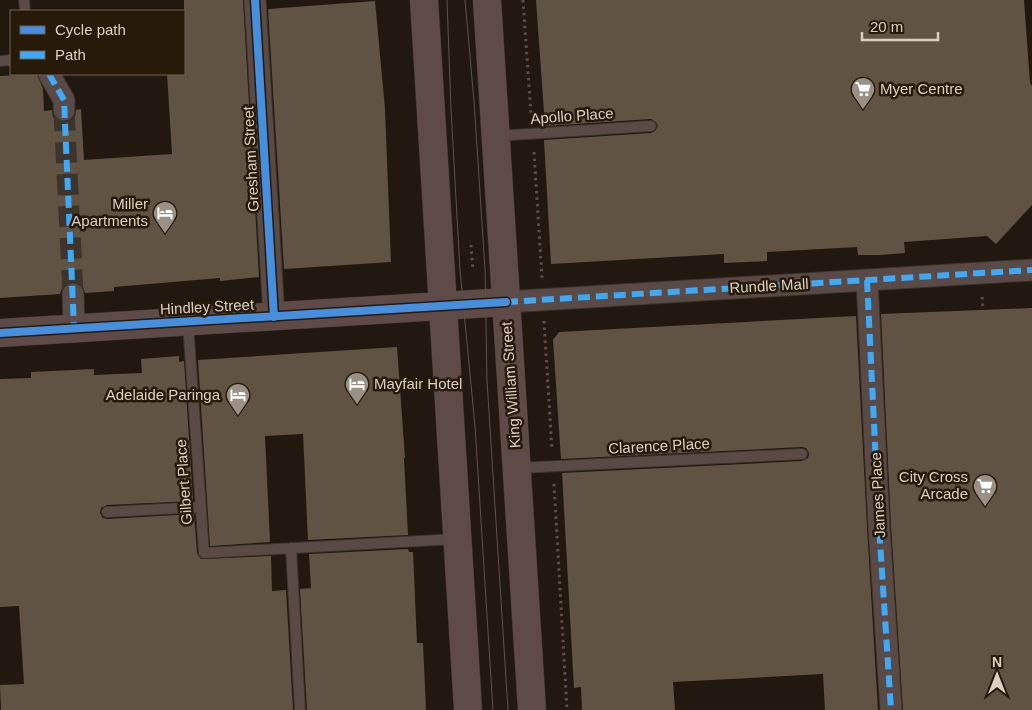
<svg xmlns="http://www.w3.org/2000/svg" width="1032" height="710" font-family="Helvetica,sans-serif">
<style>
.building{fill:#605343}
.lines{fill:none;stroke-linecap:round;stroke-linejoin:round}
.street-tunnel{stroke:#3d342b;stroke-width:21;stroke-dasharray:21 11;stroke-linecap:butt}
.lane-casing{stroke:#39332b;stroke-width:12}
.street-casing{stroke:#39332b;stroke-width:23}
.secondary-casing{stroke:#39332b;stroke-width:29}
.path{stroke:#5c4f4b;stroke-width:3;stroke-dasharray:2.5 4;stroke-linecap:butt}
.lane{stroke:#594a45;stroke-width:10}
.street{stroke:#594a45;stroke-width:21}
.secondary{stroke:#5e4a46;stroke-width:28}
.tram{stroke:#5d524d;stroke-width:1}
.quiet{stroke:#3fa9f5;stroke-width:6;stroke-dasharray:12 6;stroke-linecap:butt}
.cycleway-casing{stroke:#281a09;stroke-width:11}
.cycleway{stroke:#468fdf;stroke-width:8}
.labels{text-anchor:middle;stroke-width:5;stroke-linejoin:round;paint-order:stroke}
.poi-label{font-size:15px;fill:#dad0c6;stroke:#281a09;text-anchor:end}
.street-label{font-size:15px;fill:#dad0c6;stroke:#281a09}
</style>
<rect width="100%" height="100%" fill="#211910"/>
<path class="building" d="M184,0h59l16,277 -39,4v-3l-106,9v4l-29,2 -2,-6 -4,-4 -7,-1 -5,1 -5,5 -2,6 -60,4v-222l37,-2 6,15 1,22 8,-1 1,7 5,4 6,1 6,-1 5,-4 1,-7 5,-1 3,51 88,-6 -5,-80h17z
M536,0h488l6,83 2,3v119l-36,39 -9,-8 -83,6 1,11 -25,2h-22l-1,-8 -90,5v9l-43,2v-9l-173,10 -7,-124 107,-7 4,-2 3,-5 -2,-4 -5,-3 -106,7z
M375,1l10,108 6,153 -107,7 -16,-260z
M1032,308v402h-129l-12,-185 -10,-211z
M856,316l11,211 11,183h-53l-2,-36 -150,8 2,28h-93l-1,-23 -7,1 -12,-215 240,-12 6,-3 1,-5 -3,-5 -4,-1 -241,12 -8,-119 6,-8z
M397,347l8,111h-1l4,77 -100,5 -5,-106 -38,2 5,106 -60,4 -12,-186z
M179,356v6l5,-1 9,140 -86,4 -6,3 -1,5 3,5 4,1 87,-5 3,39 4,6 70,-3 1,35 14,-1 7,120h-292l-1,-25 24,-1 -5,-78 -19,1v-228l31,-1v-6l63,-3v6l48,-2 -1,-14z
M408,549l1,3h4l4,91h6l3,67h-119l-7,-121 11,-1 -2,-34z"/>
<g class="lines">
<path class="street-tunnel" d="M64,110l9,184"/>
<g class="lane-casing">
<path id="lane" d="M24,0l1,11
M0,61l11,-1
M497,136l154,-10
M188,323l16,230 252,-14
M518,468l284,-14
M107,512l94,-5
M291,548l9,162"/>
</g>
<g class="street-casing">
<path id="street" d="M255,0l19,317
M49,74l15,26v10
M867,280l12,246 12,184
M73,294l1,34
M506,302l526,-32"/>
</g>
<g class="secondary-casing">
<path id="secondary" d="M424,0l44,710
M487,0l45,710
M0,333l506,-31"/>
</g>
<path class="path" d="M523,0l8,115
M534,152l8,126
M471,245l2,25
M982,297l1,12
M544,321l8,129
M554,484l13,226"/>
<use href="#lane" class="lane"/>
<use href="#street" class="street"/>
<use href="#secondary" class="secondary"/>
<path class="tram" d="M447,0l4,109 9,161 15,156 18,284
M465,0l9,101 6,92 5,76 2,112 21,329"/>
<path class="quiet" d="M49,74l15,26 10,228
M867,280l12,246 12,184
M506,302l526,-32"/>
<g class="cycleway-casing">
<path id="cycleway" d="M255,0l19,317
M0,333l506,-31"/>
</g>
<use href="#cycleway" class="cycleway"/>
</g>
<defs>
<g id="supermarket-pin" transform="scale(1.25)"><path d="M0 17L-7.5 6A9.5 9.5 0 1 1 7.5 6Z" fill="#999086" stroke="#281a09"/><path d="M-6-5.5h2.5l.6 2H6L4.5 2H-2.5L-4.4-4H-6ZM-1.5 3.2a1.3 1.3 0 1 0 .1 0ZM3 3.2a1.3 1.3 0 1 0 .1 0Z" fill="#fff"/></g>
<g id="hotel-pin" transform="scale(1.25)"><path d="M0 17L-7.5 6A9.5 9.5 0 1 1 7.5 6Z" fill="#999086" stroke="#281a09"/><path d="M-6-4.5h1.5V1H6V5H4.5V3h-9V5H-6ZM-4 0a1.8 1.8 0 1 1 3.6 0ZM.5 0V-2.5h3Q6-2.5 6 0Z" fill="#fff"/></g>
</defs>
<g fill-rule="evenodd">
<use href="#supermarket-pin" x="863" y="89"/>
<use href="#hotel-pin" x="165" y="213"/>
<use href="#hotel-pin" x="357" y="384"/>
<use href="#hotel-pin" x="238" y="395"/>
<use href="#supermarket-pin" x="985" y="486"/>
</g>
<g class="labels">
<g class="poi-label">
<text x="880" y="94" text-anchor="start">Myer Centre</text>
<text x="148" y="209">Miller<tspan x="148" dy="17">Apartments</tspan></text>
<text x="374" y="389" text-anchor="start">Mayfair Hotel</text>
<text x="220" y="400">Adelaide Paringa</text>
<text x="968" y="482">City Cross<tspan x="968" dy="17">Arcade</tspan></text>
</g>
<g class="street-label">
<text transform="translate(572 116) rotate(-4)" y="5">Apollo Place</text>
<text transform="translate(251 159) rotate(-93)" y="5">Gresham Street</text>
<text transform="translate(769 286) rotate(-3)" y="5">Rundle Mall</text>
<text transform="translate(207 307) rotate(-3)" y="5">Hindley Street</text>
<text transform="translate(511 385) rotate(-94)" y="5">King William Street</text>
<text transform="translate(659 446) rotate(-3)" y="5">Clarence Place</text>
<text transform="translate(184 482) rotate(-94)" y="5">Gilbert Place</text>
<text transform="translate(878 495) rotate(-93)" y="5">James Place</text>
</g>
</g>
<rect x="10" y="10" width="175" height="65" fill="#281a09" stroke="#6f6355"/>
<rect x="20" y="26" width="25" height="8" fill="#468fdf" stroke="#6f6355"/>
<text x="55" y="35" font-size="15" fill="#dad0c6">Cycle path</text>
<rect x="20" y="51" width="25" height="8" fill="#3fa9f5" stroke="#6f6355"/>
<text x="55" y="60" font-size="15" fill="#dad0c6">Path</text>
<g transform="translate(997 675)" stroke="#281a09" stroke-width="4" paint-order="stroke">
<path d="M0-4L9 19L0 12L-9 19Z" fill="#dad0c6"/>
<text y="-8" font-size="14" font-weight="bold" text-anchor="middle" fill="#dad0c6">N</text>
</g>
<path d="M862 32v8h76v-8" fill="none" stroke="#dad0c6" stroke-width="2.5"/>
<text x="870" y="32" font-size="15" fill="#dad0c6" stroke="#281a09" stroke-width="4" paint-order="stroke">20 m</text>
</svg>
